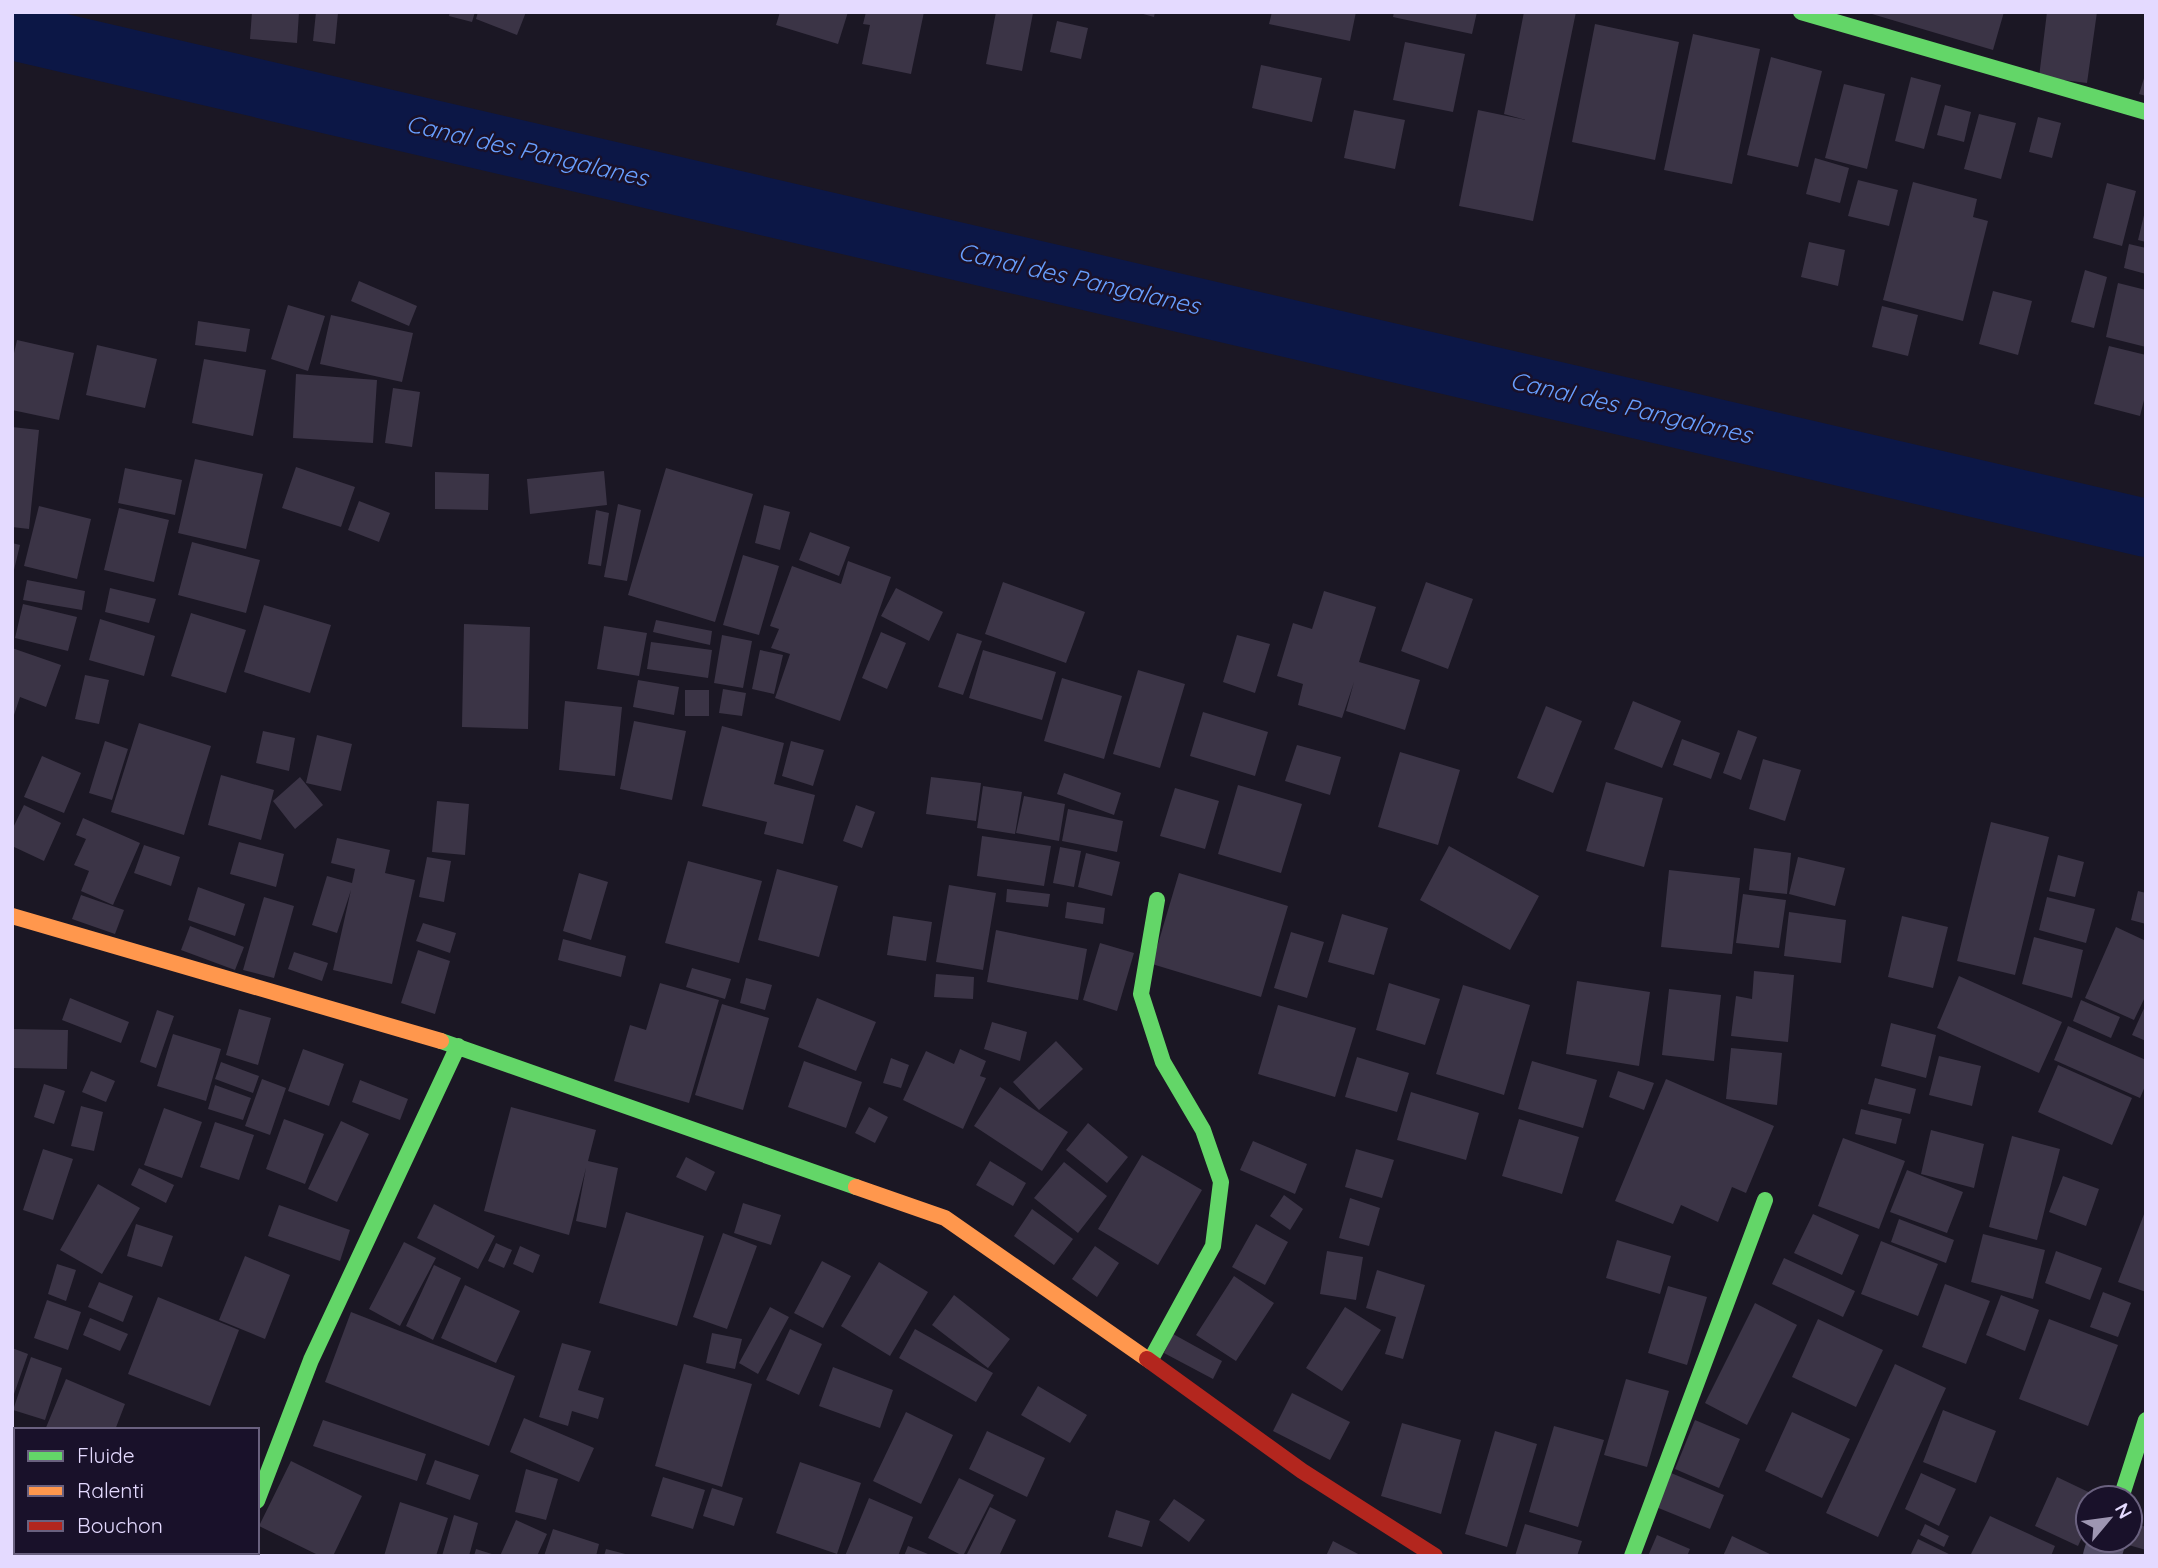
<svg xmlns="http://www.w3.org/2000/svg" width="2158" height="1568" font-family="Quicksand,sans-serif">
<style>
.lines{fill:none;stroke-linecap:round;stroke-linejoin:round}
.canal{stroke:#0c1746;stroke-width:58}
.building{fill:#3b3446}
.street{stroke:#514c65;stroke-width:38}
.fast{stroke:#63d668;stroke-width:16}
.slow{stroke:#ff974d;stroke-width:16}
.jam{stroke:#b3261e;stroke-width:16}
.labels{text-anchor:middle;stroke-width:5;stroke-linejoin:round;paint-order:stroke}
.water-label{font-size:24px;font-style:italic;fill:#689fff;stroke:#19112a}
</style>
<rect width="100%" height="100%" fill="#1b1724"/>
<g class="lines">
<path class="canal" d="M12,31l2134,497"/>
</g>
<path class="building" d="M252,12h47l-2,31 -47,-4z
M316,12l22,1 -3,31 -22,-3z
M450,12h25l-3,10 -23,-6z
M478,12h48l-9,23 -41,-16z
M780,12h68l-10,32 -62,-19z
M866,12h58l-13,62 -49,-10 8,-39 -7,-1z
M996,12l37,1 -11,58 -36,-7z
M1136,12h19l-1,5z
M1272,12h84l-6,29 -81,-17z
M1394,12h83l-5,22 -79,-17z
M1524,12h52l-43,209 -74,-15 19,-96 48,10 -22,-6z
M1873,12h131l-11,38 -121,-36z
M2047,12h50l-10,71 -48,-6z
M1057,21l31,7 -7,31 -31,-7z
M1595,24l84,18 -24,118 -83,-18z
M1693,34l67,15 -28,135 -68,-14z
M1405,42l60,12 -12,58 -60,-12z
M1771,57l51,14 -24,96 -51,-12z
M1261,65l61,13 -10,44 -60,-14z
M2145,75h1v21l-7,-2z
M1911,77l30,8 -17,64 -29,-8z
M1844,84l41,10 -18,75 -42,-11z
M1945,105l26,7 -7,30 -27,-7z
M1354,110l51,10 -10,49 -51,-11z
M1979,114l37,9 -15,56 -37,-10z
M2038,117l23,6 -9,35 -23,-6z
M1815,158l34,10 -9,35 -34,-9z
M1858,180l40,10 -9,36 -41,-10z
M1913,182l64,17 -4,18 15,4 -25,100 -80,-21z
M2107,183l29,8 -14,55 -29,-8z
M2145,211h1v31l-8,-2z
M1809,242l36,8 -7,36 -37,-9z
M2129,244l17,4v26l-22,-6z
M2085,270l22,7 -13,51 -23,-6z
M359,281l58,25 -8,20 -58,-25z
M2118,283l28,7v57l-40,-10z
M1993,291l39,10 -14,54 -39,-11z
M288,305l37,11 -17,55 -37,-12z
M1882,306l36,9 -10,41 -36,-9z
M331,315l82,18 -11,49 -82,-18z
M198,321l52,8 -4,23 -51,-7z
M17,340l57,13 -15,67 -47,-10v-48z
M97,345l60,14 -12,49 -59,-13z
M2109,346l37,9v37l-6,24 -46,-12z
M204,359l62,11 -13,66 -61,-13z
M296,374l81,6 -4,63 -80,-5z
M393,388l27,4 -8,55 -27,-4z
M12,427l27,3 -10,99 -17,-2z
M195,459l68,15 -17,75 -68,-16z
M296,467l59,20 -14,40 -59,-19z
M125,468l57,12 -7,35 -57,-12z
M666,468l87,26 -38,128 -87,-27z
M604,471l3,34 -77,9 -3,-35z
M435,472l54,2 -1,36 -53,-1z
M359,501l31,12 -11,29 -31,-12z
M618,504l23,6 -14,71 -23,-4z
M764,505l26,7 -10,38 -25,-7z
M39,506l52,13 -14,60 -53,-13z
M119,508l50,12 -15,62 -50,-12z
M596,510l13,3 -8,53 -13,-2z
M810,532l40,15 -11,29 -40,-16z
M192,542l68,18 -14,53 -68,-18z
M12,543l8,2 -7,29h-1z
M743,555l36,11 -20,69 -36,-10z
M848,561l43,16 -51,144 -65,-23 15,-44 -19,-6 8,-19 -9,-3 22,-60 49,18z
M27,580l58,11 -3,19 -59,-10z
M1003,582l82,30 -19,51 -81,-29z
M1426,582l47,17 -25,70 -47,-18z
M110,588l46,11 -7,24 -44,-11z
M896,588l47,24 -14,29 -48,-25z
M1324,591l52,16 -17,55 61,18 -15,50 -59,-19 8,-29 -12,36 -44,-13 5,-21 -26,-8 16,-53 19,6z
M23,604l54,13 -9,34 -53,-13z
M264,605l67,20 -21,68 -66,-21z
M191,613l55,17 -20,63 -55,-17z
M100,619l55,17 -11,40 -55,-16z
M656,620l56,11 -2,14 -57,-13z
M464,624l66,3 -2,102 -66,-2z
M604,626l43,7 -8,43 -42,-7z
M881,632l25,11 -19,46 -25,-11z
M957,633l25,8 -19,54 -25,-8z
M722,635l30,6 -9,47 -29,-5z
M1237,635l33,9 -15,49 -32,-11z
M651,642l61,8 -4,28 -61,-9z
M12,648l49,17 -15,42 -26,-10 -7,21z
M760,650l23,5 -9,39 -22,-5z
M983,650l73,22 -14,48 -73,-22z
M1138,670l47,14 -25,84 -47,-14z
M85,675l24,5 -10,44 -24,-5z
M1062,678l60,18 -18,63 -60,-18z
M638,680l41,7 -5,28 -41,-8z
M723,689l23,4 -4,23 -23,-3z
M685,690h24v26h-24z
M565,701l57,6 -7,69 -56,-6z
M1633,701l48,20 -19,47 -48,-19z
M1546,706l36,15 -29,72 -36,-15z
M1203,712l65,20 -13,44 -65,-20z
M634,721l52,10 -14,69 -52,-11z
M139,723l72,23 -27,89 -73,-23z
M722,726l62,17 -10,41 41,11 -12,49 -39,-10 3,-12 -65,-16z
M1738,730l19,7 -16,43 -18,-7z
M263,731l32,7 -6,33 -33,-8z
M317,735l35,9 -11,47 -35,-8z
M1682,739l38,14 -9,26 -38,-14z
M105,741l23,8 -16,51 -23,-7z
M791,741l33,9 -11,36 -31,-10z
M1297,745l44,12 -11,38 -45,-14z
M1400,752l60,18 -22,75 -60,-18z
M42,756l39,17 -17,40 -40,-16z
M1763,759l38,11 -16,51 -36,-12z
M1064,773l57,20 -7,22 -57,-21z
M221,775l53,15 -13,50 -53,-15z
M300,777l23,28 -28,24 -22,-28z
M931,777l50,6 -5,38 -50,-7z
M1606,782l57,16 -19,69 -58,-16z
M1238,785l64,19 -21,69 -63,-19z
M983,786l39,6 -7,42 -38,-6z
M1175,788l44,13 -14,48 -45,-13z
M1024,796l41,8 -6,37 -43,-8z
M437,801l32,3 -4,51 -33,-3z
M24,805l37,18 -17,38 -32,-15v-16z
M856,805l19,7 -13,36 -19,-7z
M1068,809l55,12 -6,31 -55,-11z
M83,818l57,25 -27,62 -32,-14 8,-20 -15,-6 12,-26 -10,-4z
M1991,822l58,15 -34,138 -58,-14z
M982,836l69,10 -7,40 -67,-10z
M337,838l53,12 -5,23 30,7 -23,104 -59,-14 18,-80 -14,43 -25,-8 15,-49 25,7 3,-14 -24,-6z
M239,842l45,12 -8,33 -46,-13z
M144,845l36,12 -9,29 -37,-13z
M1449,846l90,50 -29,54 -90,-50z
M1060,847l21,4 -7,36 -21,-4z
M1754,848l37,5 -4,41 -38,-4z
M1086,853l34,9 -8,34 -34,-9z
M2058,855l26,7 -9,35 -26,-6z
M427,857l24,4 -7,41 -25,-5z
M1798,857l47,11 -10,38 -46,-12z
M688,861l74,20 -23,82 -74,-20z
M777,869l61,17 -19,71 -61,-17z
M1669,870l71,8 -8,76 -71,-7z
M579,873l29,9 -17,58 -28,-9z
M1179,873l109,33 -27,91 -109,-33z
M949,885l47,8 -13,77 -47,-8z
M198,887l47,17 -10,32 -47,-16z
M1007,889l43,5 -2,13 -42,-5z
M2138,891l8,2v31l-15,-4z
M1743,894l43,6 -7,48 -43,-5z
M81,895l43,15 -9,24 -43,-15z
M264,897l30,9 -20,72 -31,-8z
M2047,897l48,12 -9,34 -47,-13z
M1067,902l38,6 -2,16 -38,-6z
M1789,912l57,8 -5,43 -57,-7z
M1342,914l46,14 -14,47 -46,-13z
M893,916l39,6 -6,39 -39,-6z
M1902,916l46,11 -15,61 -45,-11z
M423,923l33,10 -6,20 -34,-12z
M190,926l54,21 -9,23 -54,-20z
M2116,927l30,14v54l-12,25 -49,-22z
M996,930l91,19 -9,51 -91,-18z
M1291,932l33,10 -17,56 -33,-10z
M2034,937l49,13 -11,48 -50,-14z
M563,939l63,17 -5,21 -63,-17z
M1100,943l34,10 -17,58 -34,-11z
M418,950l32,11 -15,53 -34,-11z
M294,952l34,11 -6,18 -34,-12z
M692,968l39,11 -6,20 -39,-12z
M1754,971l40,4 -6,67 -57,-6 5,-40 16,3z
M936,974l38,3 -1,22 -39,-2z
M1959,976l103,46 -23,51 -102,-45z
M746,978l26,7 -7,25 -25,-7z
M1577,981l73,11 -11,74 -73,-12z
M660,983l59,17 -30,103 -75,-22 16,-56 16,5z
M1389,983l51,16 -15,46 -49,-15z
M1463,985l67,20 -26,90 -68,-21z
M1669,989l52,6 -7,66 -52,-6z
M70,998l59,24 -8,21 -59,-23z
M817,998l59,24 -20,49 -58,-24z
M2081,1000l39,17 -9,21 -38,-17z
M722,1004l47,14 -26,92 -48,-15z
M2146,1004v37l-14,-6z
M1278,1005l78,23 -21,69 -77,-23z
M239,1009l32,9 -13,47 -32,-10z
M157,1010l17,6 -18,52 -16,-6z
M992,1022l35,10 -7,29 -36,-12z
M1891,1023l45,12 -10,43 -45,-12z
M2068,1026l78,34v24l-6,14 -86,-38z
M12,1029l56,1 -1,39 -55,-1z
M173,1034l48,15 -15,52 -49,-15z
M1056,1041l27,28 -44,41 -26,-28z
M1731,1048l51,5 -5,52 -51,-6z
M303,1049l41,15 -15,42 -41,-15z
M960,1049l26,12 -6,15 6,2 -23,51 -60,-29 23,-49 28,13z
M1939,1056l42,10 -9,40 -43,-11z
M1357,1057l52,16 -12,39 -52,-15z
M891,1058l18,7 -8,23 -18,-5z
M804,1061l58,21 -16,46 -58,-21z
M1532,1061l65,19 -14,48 -65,-19z
M221,1062l38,14 -6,17 -38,-14z
M2058,1065l74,33 -20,47 -74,-33z
M91,1071l24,10 -9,21 -24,-10z
M1618,1071l36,12 -10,27 -35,-13z
M1875,1078l41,11 -6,25 -42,-10z
M262,1079l24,9 -16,47 -25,-9z
M1666,1079l108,47 -28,67 -14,-6 -14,35 -37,-17 -8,19 -58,-23z
M360,1080l48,19 -8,21 -48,-18z
M44,1084l21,7 -11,33 -20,-7z
M215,1085l36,13 -8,22 -35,-11z
M1000,1087l68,45 -26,39 -68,-45z
M1411,1092l68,21 -13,47 -69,-20z
M81,1106l22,6 -9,39 -23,-5z
M511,1107l85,23 -8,31 30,7 -12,60 -30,-7 10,-53 -17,67 -85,-24z
M869,1107l19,10 -13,26 -20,-10z
M164,1108l38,14 -20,56 -38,-13z
M1861,1109l41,10 -6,25 -41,-10z
M284,1119l40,15 -19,50 -39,-15z
M1519,1119l60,18 -17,57 -60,-18z
M341,1121l28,13 -32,68 -29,-13z
M215,1122l39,13 -15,45 -39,-13z
M1088,1123l40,34 -21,26 -41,-33z
M1931,1130l53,14 -10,44 -53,-14z
M2012,1136l48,13 -23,91 -48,-13z
M1843,1138l62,23 -26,68 -61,-23z
M1253,1141l54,23 -12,30 -55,-24z
M43,1149l30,10 -20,61 -30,-10z
M1356,1149l38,11 -12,38 -37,-11z
M1142,1155l60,35 -44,75 -60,-36z
M686,1157l29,15 -9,19 -30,-14z
M990,1161l36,22 -13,23 -37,-21z
M1064,1162l43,34 -29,37 -44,-35z
M139,1168l35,17 -8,18 -35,-18z
M1907,1170l56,22 -16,41 -57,-21z
M2063,1176l36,13 -13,37 -37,-14z
M98,1184l42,24 -38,66 -42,-24z
M1284,1195l19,14 -13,21 -20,-14z
M1350,1198l30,10 -11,38 -30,-8z
M743,1203l38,12 -10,30 -37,-12z
M434,1204l61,32 -17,33 -61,-31z
M279,1205l71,25 -10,31 -72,-25z
M1032,1209l41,30 -19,26 -40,-29z
M2146,1209v83l-28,-10z
M626,1212l78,24 -27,90 -78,-23z
M1813,1214l46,21 -17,40 -48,-22z
M1899,1219l55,21 -8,23 -55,-21z
M136,1224l37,12 -11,31 -35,-11z
M1256,1224l32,18 -23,43 -33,-18z
M723,1233l34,13 -30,83 -34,-12z
M1983,1234l62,16 -12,49 -62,-17z
M1617,1240l54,16 -11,38 -54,-16z
M1881,1241l57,23 -20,52 -57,-22z
M404,1242l32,16 -36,68 -31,-17z
M496,1243l16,7 -8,18 -16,-7z
M520,1246l20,9 -7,18 -20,-9z
M1095,1246l24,17 -22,34 -25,-18z
M1327,1251l36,6 -7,43 -36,-6z
M2056,1251l46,17 -12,32 -45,-17z
M245,1256l45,19 -25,64 -46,-19z
M1784,1258l71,33 -12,26 -71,-33z
M822,1261l29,15 -28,52 -29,-15z
M879,1262l49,30 -38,64 -49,-30z
M57,1264l19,6 -10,31 -18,-7z
M434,1265l27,13 -28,62 -27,-14z
M1377,1270l48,15 -22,74 -18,-5 11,-37 -30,-9z
M1234,1276l40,27 -38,58 -40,-26z
M99,1282l34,14 -10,26 -35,-15z
M1945,1284l45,17 -24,63 -44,-17z
M465,1285l55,26 -24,52 -55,-25z
M1668,1286l39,11 -20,68 -39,-12z
M2103,1292l28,11 -13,34 -28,-10z
M954,1295l56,44 -22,29 -56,-43z
M2001,1295l38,15 -14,41 -39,-16z
M158,1297l81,33 -29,76 -82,-32z
M47,1300l34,12 -13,38 -34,-12z
M1755,1303l42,22 -50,100 -42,-22z
M770,1307l19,10 -31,57 -19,-11z
M1345,1307l36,23 -39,61 -36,-23z
M351,1312l164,64 -26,70 -164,-64z
M90,1318l38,16 -8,17 -37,-16z
M1818,1319l65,31 -27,57 -64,-30z
M2049,1319l69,26 -30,81 -69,-27z
M790,1329l32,15 -23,51 -33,-15z
M915,1329l78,44 -17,29 -77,-44z
M712,1333l30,6 -7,30 -29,-6z
M1173,1334l49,27 -9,18 -49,-26z
M562,1343l29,8 -13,39 26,8 -6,21 -26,-8 -4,15 -29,-9z
M12,1348l16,6 -15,43h-1z
M31,1357l31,11 -17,52 -32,-10z
M684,1364l68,20 -30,103 -67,-21z
M1895,1364l51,24 -68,149 -52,-24z
M833,1367l60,23 -13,38 -61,-22z
M66,1379l59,25 -10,26h-70z
M1626,1379l43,12 -22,76 -43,-12z
M1038,1386l49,29 -17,28 -49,-28z
M1292,1393l58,29 -20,38 -57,-29z
M1943,1410l53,21 -20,52 -53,-21z
M906,1412l47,23 -32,69 -48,-23z
M1792,1412l58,27 -28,59 -57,-27z
M524,1418l70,30 -15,34 -69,-30z
M323,1420l103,34 -9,27 -104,-35z
M1695,1420l45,19 -21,49 -44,-19z
M1402,1423l59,17 -20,74 -60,-18z
M1554,1426l50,14 -26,87 -49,-15z
M987,1431l58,27 -18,39 -58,-28z
M1495,1431l42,13 -30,103 -42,-13z
M12,1458l4,1v93h24l-1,4h-27z
M435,1460l44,15 -9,25 -44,-16z
M291,1461l71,35 -29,60h-13l-61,-30z
M800,1462l61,21 -24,71 -61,-21z
M526,1469l32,10 -12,41 -31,-8z
M1671,1473l53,22 -14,34 -54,-22z
M1921,1473l35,16 -17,37 -34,-17z
M663,1477l42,13 -12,39 -42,-13z
M2057,1477l44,21h-13v26l-10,22 -43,-20z
M959,1478l35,17 -31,61 -35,-18z
M712,1488l31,10 -9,28 -31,-10z
M869,1498l44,19 -15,39h-53z
M1174,1499l31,21 -16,22 -30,-22z
M400,1502l48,16 -12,38h-52z
M990,1507l26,13 -17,36h-33z
M1116,1510l34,11 -8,26 -34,-10z
M454,1515l24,8 -9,33h-27z
M1990,1516l65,30 -4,10h-81z
M516,1520l31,14 -10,22h-37z
M2130,1522l16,5v23l-28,-8 1,-2h11z
M1525,1524l57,17 -5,15h-62z
M1925,1524l24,12 -5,11 -24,-12z
M553,1529l46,15 -3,12h-52z
M1657,1535l33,14 -3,7h-39z
M1732,1536l42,20h-51z
M1918,1539l35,17h-43z
M1333,1541l29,15h-36z
M908,1546l25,10h-29z
M476,1549l19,6v1h-21z
M606,1549l23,6 -1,1h-24z
M73,1552h50l8,4h-60z
M150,1552h59l-1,4h-59z"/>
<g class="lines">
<path class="street" d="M236,1556l2,-4
M2102,1556l5,-16"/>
<path class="fast" d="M1801,12l345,100
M441,1041l415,146
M1150,1361l63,-115 8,-64 -18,-52 -40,-68 -22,-68 16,-94
M2121,1498l25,-78
M257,1501l54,-141 147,-314
M1632,1556l133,-356"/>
<path class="slow" d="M12,916l429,125
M856,1187l89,31 202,141"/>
<path class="jam" d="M1147,1359l155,112 133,85"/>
</g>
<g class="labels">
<g class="water-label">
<text transform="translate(527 151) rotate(13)" y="8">Canal des Pangalanes</text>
<text transform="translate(1079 279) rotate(13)" y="8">Canal des Pangalanes</text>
<text transform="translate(1631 408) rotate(13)" y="8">Canal des Pangalanes</text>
</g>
</g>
<rect width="2158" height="1568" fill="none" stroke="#e4daff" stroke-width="28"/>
<rect x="14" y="1428" width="245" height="126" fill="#19112a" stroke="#6a617f" stroke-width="2"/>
<rect x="28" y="1451" width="35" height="10" fill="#63d668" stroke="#6a617f" stroke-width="2"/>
<text x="77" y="1463" font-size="21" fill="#e4daff">Fluide</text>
<rect x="28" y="1486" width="35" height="10" fill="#ff974d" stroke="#6a617f" stroke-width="2"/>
<text x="77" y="1498" font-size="21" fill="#e4daff">Ralenti</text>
<rect x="28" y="1521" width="35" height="10" fill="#b3261e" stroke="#6a617f" stroke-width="2"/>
<text x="77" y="1533" font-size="21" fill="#e4daff">Bouchon</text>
<g transform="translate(2109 1519) rotate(61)"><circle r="33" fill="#19112a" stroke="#6a617f" stroke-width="2"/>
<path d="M0-5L12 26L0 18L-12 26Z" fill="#9e96b2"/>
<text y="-10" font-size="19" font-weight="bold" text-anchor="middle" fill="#e4daff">N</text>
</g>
</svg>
